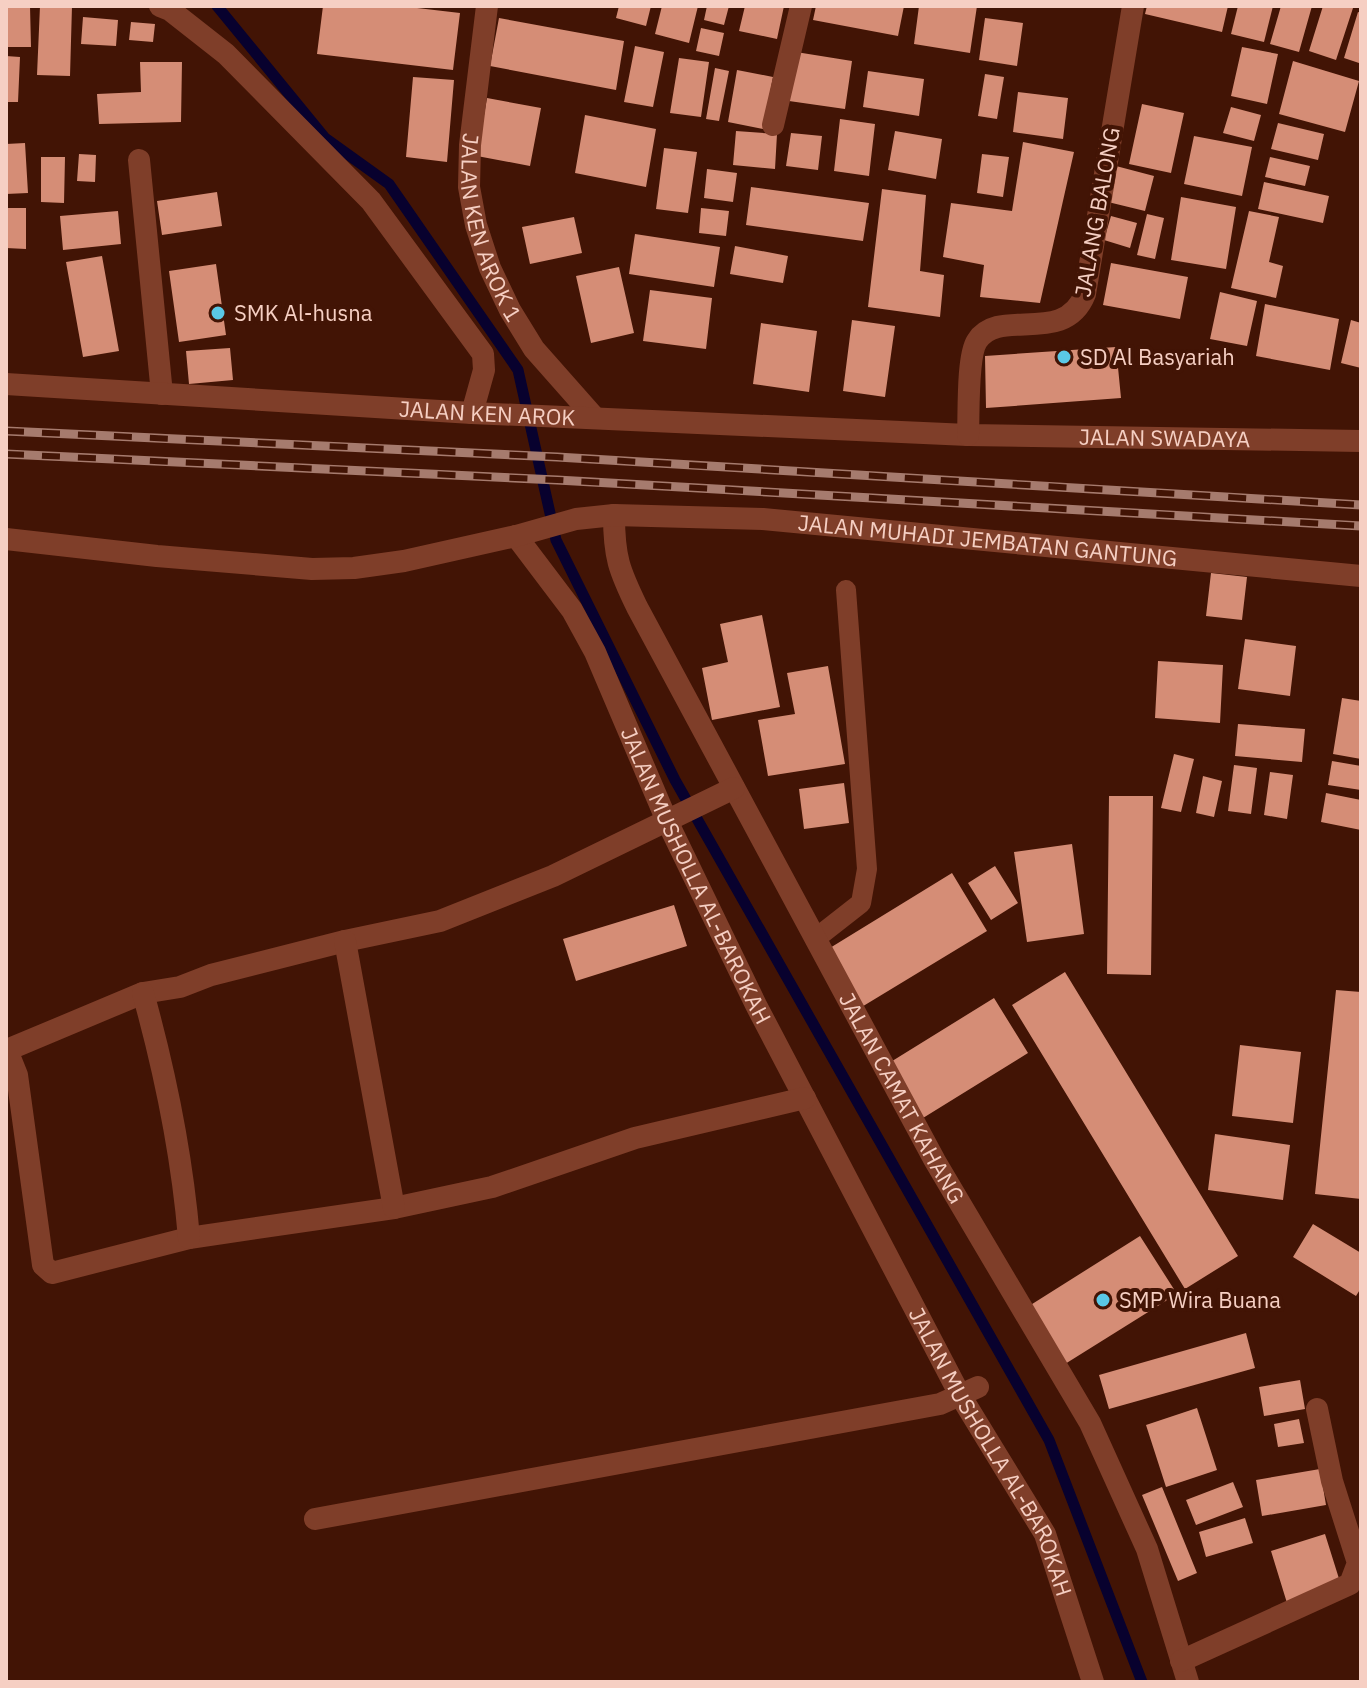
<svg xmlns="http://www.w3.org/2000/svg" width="1367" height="1688" font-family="'IBM Plex Sans',sans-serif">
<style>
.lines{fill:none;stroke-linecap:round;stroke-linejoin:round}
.stream{stroke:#08012e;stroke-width:11}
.building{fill:#d58d76}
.service{stroke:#7f3e29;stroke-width:20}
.minor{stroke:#7f3e29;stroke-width:22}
.rail-casing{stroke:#a67b6e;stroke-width:9}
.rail{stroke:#421405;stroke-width:6;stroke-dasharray:18;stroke-linecap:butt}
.poi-dot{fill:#5ac8e6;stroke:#421405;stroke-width:3}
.labels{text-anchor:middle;stroke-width:8;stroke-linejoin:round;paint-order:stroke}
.street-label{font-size:22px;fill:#f6cfc3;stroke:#421405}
.poi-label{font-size:22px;fill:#f6cfc3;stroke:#421405;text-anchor:start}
</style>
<rect width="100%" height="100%" fill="#421405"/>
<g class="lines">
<path class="stream" d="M217,6l108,132 64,46 129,186 38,170 119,240 374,660 93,242"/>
</g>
<path class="building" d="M6,6h24l1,41h-25z
M40,6h32l-2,70 -33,-1z
M323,6h77l60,7 -7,57 -136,-16z
M619,6h32l-5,20 -30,-8z
M662,6h36l-9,37 -34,-9z
M707,6h22l-5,19 -20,-5z
M745,6h39l-7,33 -38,-8z
M816,6h88l-6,30 -85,-16z
M919,6h58l-7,47 -56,-9z
M1147,6h81l-6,26 -77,-18z
M1238,6h35l-9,36 -33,-8z
M1281,6h31l-13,46 -29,-8z
M1323,6l30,2 -17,52 -27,-9z
M1358,12l3,1 -2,50 -15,-5z
M83,17l35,3 -2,26 -35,-2z
M499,18l125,23 -8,49 -126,-24z
M985,18l38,5 -6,43 -38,-6z
M131,22l24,2 -2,18 -24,-2z
M701,28l23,5 -5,23 -23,-5z
M635,46l29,6 -11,55 -29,-5z
M1242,47l36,7 -11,50 -36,-8z
M796,52l56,9 -7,48 -56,-8z
M6,56l14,1 -2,45h-12z
M679,58l30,4 -8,55 -31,-4z
M1293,61l66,20 -14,51 -66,-18z
M140,62h42l-1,60 -82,2 -2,-30 44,-2z
M715,68l14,3 -10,50 -13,-2z
M737,70l36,7 -10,52 -35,-7z
M868,71l56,8 -5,37 -56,-9z
M985,74l19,3 -7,42 -19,-3z
M413,77l41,3 -7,82 -41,-5z
M1018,92l50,6 -5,41 -50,-7z
M487,98l54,10 -11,58 -53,-10z
M1142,104l42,9 -13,60 -42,-9z
M1231,107l30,8 -7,26 -31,-8z
M585,115l71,14 -10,58 -71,-14z
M840,119l35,5 -6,52 -35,-5z
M1278,123l46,11 -6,26 -47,-11z
M736,131l41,3 -2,35 -42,-4z
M895,131l47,8 -6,40 -48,-9z
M791,133l31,3 -4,34 -32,-4z
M1194,136l58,11 -10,49 -58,-12z
M1023,142l51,10 -34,151 -60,-6 4,-32 -41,-8 8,-54 61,8z
M25,143l3,50 -22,1v-50z
M664,148l33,4 -9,61 -32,-4z
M79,154l17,1 -1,27 -18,-1z
M982,154l27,3 -6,40 -26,-4z
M41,157h24l-1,46 -23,-1z
M1270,157l40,9 -5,20 -40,-9z
M1116,166l38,10 -9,35 -37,-9z
M707,169l30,4 -4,29 -29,-4z
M1264,182l65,14 -6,27 -65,-14z
M751,187l118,16 -6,38 -117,-16z
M882,189l44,6 -6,76 24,4 -4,42 -72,-10z
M217,192l5,34 -60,9 -5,-34z
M1181,197l55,10 -10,62 -55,-9z
M6,208h20v41l-20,-1z
M701,208l28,3 -3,25 -27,-3z
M118,211l3,33 -58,6 -3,-34z
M1249,211l30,6 -10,45 14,4 -7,32 -45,-10z
M1147,214l17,4 -9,41 -18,-4z
M1111,216l26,7 -7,25 -26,-8z
M574,217l8,36 -52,11 -8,-37z
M635,234l85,13 -6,40 -85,-13z
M735,246l53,10 -5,27 -53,-9z
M102,256l17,95 -36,6 -17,-95z
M1111,263l77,14 -8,42 -77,-14z
M216,264l10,71 -47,7 -10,-71z
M619,267l15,66 -43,10 -15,-67z
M650,290l62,8 -6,51 -63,-8z
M1220,292l37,9 -10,45 -37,-7z
M1265,304l74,15 -9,51 -74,-14z
M852,320l43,6 -10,71 -42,-6z
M1351,320l10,3v45l-20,-5z
M761,323l56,8 -8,61 -56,-8z
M1116,347l5,51 -135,10 -1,-52z
M230,348l3,32 -44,4 -3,-33z
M1211,573l36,4 -5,43 -36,-4z
M762,615l18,92 -68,13 -10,-52 26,-6 -8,-38z
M1245,639l51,7 -6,50 -52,-7z
M1158,661l65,4 -3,58 -65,-5z
M828,666l17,98 -77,12 -10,-56 37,-6 -8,-41z
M1342,698l19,3v58l-28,-5z
M1238,724l67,5 -3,33 -67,-6z
M1174,754l20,5 -13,53 -20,-4z
M1332,761l29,5v24l-33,-5z
M1234,765l23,3 -6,46 -23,-3z
M1270,772l23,3 -6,44 -23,-4z
M1203,776l19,5 -8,36 -18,-4z
M844,783l5,40 -45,6 -5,-40z
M1326,793l35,7v30l-40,-8z
M1109,796h44l-2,179 -44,-1z
M1072,844l12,90 -57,8 -13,-90z
M995,866l23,37 -27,17 -23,-37z
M952,873l35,58 -127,77 -35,-57z
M674,905l13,41 -111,35 -13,-42z
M1065,972l173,284 -53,33 -173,-284z
M1336,990l25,2v207l-46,-5z
M994,998l34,55 -105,65 -34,-55z
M1240,1045l61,7 -8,71 -61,-7z
M1215,1134l75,11 -7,55 -75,-10z
M1313,1224l48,29v35l-5,8 -63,-39z
M1140,1236l37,58 -112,70 -36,-58z
M1246,1333l9,35 -146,41 -10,-34z
M1300,1380l5,29 -41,7 -5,-29z
M1197,1408l20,62 -51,17 -20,-62z
M1299,1419l5,24 -26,4 -4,-23z
M1320,1469l6,36 -64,11 -6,-36z
M1233,1482l10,25 -47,18 -10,-25z
M1162,1487l35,86 -19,8 -36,-86z
M1245,1518l8,25 -47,14 -7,-25z
M1325,1534l16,51 -54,18 -16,-52z"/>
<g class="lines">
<path class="service" d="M815,939l46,-36 6,-34 -21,-279"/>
<g class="minor">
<path d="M160,6l10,4 56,44 145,147 112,153 1,16 -12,43"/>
<path id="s1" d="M487,6l-17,139 -1,42 7,38 14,43 20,42 24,39 61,69"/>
<path d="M773,125l28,-119"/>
<path d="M139,160l23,234"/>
<path id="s2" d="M6,384l466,29 496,22 393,6"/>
<path d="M968,435c1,-21 -1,-79 9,-94 22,-35 87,6 108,-47l48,-288"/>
<path id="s3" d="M614,515c0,42 5,55 23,92l298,554 155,262 57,126 41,133"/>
<path id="s4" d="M516,536l56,74 23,42 72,169 89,184 204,390 85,139 48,148"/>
<path id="s5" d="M6,539l151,17 155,13 42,-1 50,-7 112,-25 60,-17 38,-4 149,4 598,57"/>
<path d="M734,788l-181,88 -113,45 -95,20 -134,34 -31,12 -37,6 -136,57 10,25 26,190 9,8 137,-35 205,-30 98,-21 143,-49 170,-40"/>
<path d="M345,941l49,267"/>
<path d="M143,993c22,79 39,163 46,245"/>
<path d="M315,1519l625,-115 38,-17"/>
<path d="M1181,1661l169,-77 8,-21 -26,-82 -15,-72"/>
</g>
<g class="rail-casing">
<path id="rail" d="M6,431l551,26 804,48
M6,454l551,26 804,46"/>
</g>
<use href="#rail" class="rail"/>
</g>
<g class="poi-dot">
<circle cx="218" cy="313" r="8"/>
<circle cx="1064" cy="357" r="8"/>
<circle cx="1103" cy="1300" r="8"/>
</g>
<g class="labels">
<g class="street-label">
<text transform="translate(1097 212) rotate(-80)" y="8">JALANG BALONG</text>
<text dy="8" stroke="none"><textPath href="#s1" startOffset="226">JALAN KEN AROK 1</textPath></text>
<text dy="8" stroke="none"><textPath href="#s2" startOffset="482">JALAN KEN AROK</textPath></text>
<text dy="8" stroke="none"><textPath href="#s2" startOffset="1160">JALAN SWADAYA</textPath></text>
<text dy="8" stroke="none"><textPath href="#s5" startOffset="990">JALAN MUHADI JEMBATAN GANTUNG</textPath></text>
<text dy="8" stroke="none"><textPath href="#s4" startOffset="386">JALAN MUSHOLLA AL-BAROKAH</textPath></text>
<text dy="8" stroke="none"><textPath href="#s3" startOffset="654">JALAN CAMAT KAHANG</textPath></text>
<text dy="8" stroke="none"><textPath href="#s4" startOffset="1034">JALAN MUSHOLLA AL-BAROKAH</textPath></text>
</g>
<g class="poi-label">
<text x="234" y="321">SMK Al-husna</text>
<text x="1080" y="365">SD Al Basyariah</text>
<text x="1119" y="1308">SMP Wira Buana</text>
</g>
</g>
<rect width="1367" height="1688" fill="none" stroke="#f6cfc3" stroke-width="16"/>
</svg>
